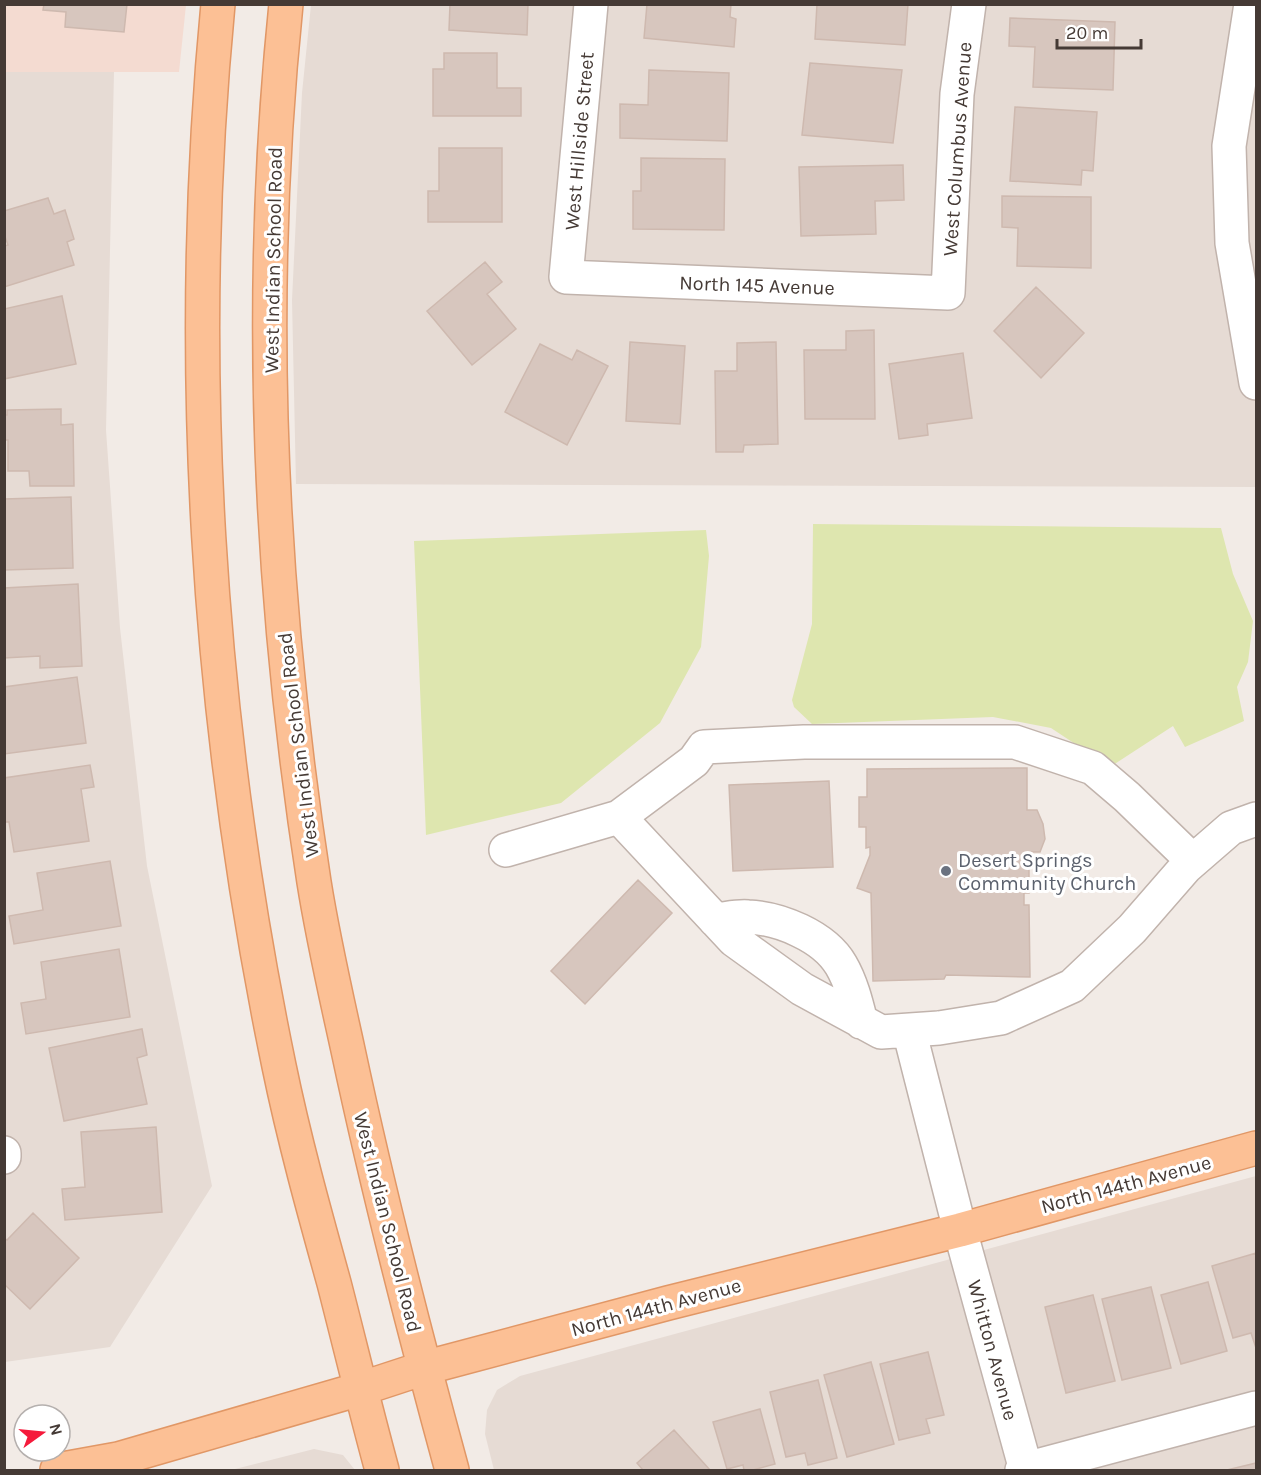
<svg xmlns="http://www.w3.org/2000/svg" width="1261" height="1475" font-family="Karla,sans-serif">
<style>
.residential{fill:#e6dbd4}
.commercial{fill:#f4dbd1}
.green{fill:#dee6af}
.building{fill:#d7c6be;stroke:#ceb9af;stroke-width:1.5}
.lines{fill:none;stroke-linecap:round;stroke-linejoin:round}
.minor-casing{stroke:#c1b3ac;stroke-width:36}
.major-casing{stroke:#e19766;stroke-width:36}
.minor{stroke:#fff;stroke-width:33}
.major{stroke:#fcc095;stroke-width:33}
.worship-dot{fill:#6b7280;stroke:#fff;stroke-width:2}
.labels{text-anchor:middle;stroke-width:6;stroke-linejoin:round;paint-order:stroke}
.street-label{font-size:20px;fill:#453a35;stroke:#fff}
.worship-label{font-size:20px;fill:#5b616d;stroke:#fff;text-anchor:start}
</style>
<rect width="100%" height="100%" fill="#f2ebe6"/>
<path class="residential" d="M311,5h945v482l-960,-3 -4,-184 10,-207z
M4,72h110l-8,358 14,198 27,238 65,320 -102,161 -105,15z
M1256,1176v294h-762l-9,-36 2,-24 10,-20 23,-14z
M314,1449l29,6 12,15h-124z"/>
<path class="commercial" d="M4,5h182l-7,67h-174z"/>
<path class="green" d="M813,524l408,4 12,46 20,47 -5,41 -11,25 7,34 -59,26 -12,-21 -63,41 -59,-39 -58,-11 -181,7 -18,-17 -2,-7 20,-76z
M706,530l3,26 -8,91 -41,76 -99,80 -135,32 -12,-294z"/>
<path class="building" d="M44,4h83l-3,28 -59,-5 1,-15 -23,-2z
M450,4h78l-1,31 -78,-5z
M647,4h84l-1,13 6,2 -2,28 -90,-9z
M817,4h91l-3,41 -90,-6z
M1010,18l105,4 -2,68 -80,-3 2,-40 -26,-1z
M444,53h53v35h24v28h-88v-47h11z
M810,63l92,7 -9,73 -91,-8z
M649,70l80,3 -2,68 -107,-3v-34l28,1z
M1015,107l82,5 -4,59 -11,-1 -1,15 -71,-4z
M439,148h63v74h-74v-31h11z
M641,158l84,1 -1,71 -91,-1v-38h8z
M903,165l1,35 -29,1 1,33 -75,2 -2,-69z
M1002,196l89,1v71l-74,-2 1,-38 -16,-1z
M48,198l6,16 11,-4 9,29 -7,3 7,23 -70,22v-41l4,-1 -4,-11v-23z
M485,262l17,20 -15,12 29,35 -44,36 -45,-54z
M1036,287l48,46 -43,45 -47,-47z
M62,296l14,68 -72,15v-70z
M874,330l1,89h-70l-1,-69h42v-19z
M630,342l55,4 -5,78 -54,-3z
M776,342l2,102 -34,1 -1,7h-27l-1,-81h22v-28z
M540,344l32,16 5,-10 31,16 -41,79 -62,-33z
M963,353l9,65 -45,6 1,11 -29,4 -10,-75z
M61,409v16l12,-1 1,62h-44l-1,-15h-21v-31h-4v-25h3v-5z
M71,497l2,71 -69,2v-71z
M78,584l4,82 -42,2v-12l-36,2v-70z
M77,677l9,66 -82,11v-67z
M90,765l4,22 -13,2 8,52 -75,11 -5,-30h-4l-1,-5v-39z
M1027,768v42h10l6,14 2,15 -5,13h-11v41h-5v12h5l1,72 -84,-2 -2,4 -71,2 -2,-88 -14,-5 13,-33v-8l-4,1v-21h-7v-30h8v-28z
M829,781l4,86 -100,4 -4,-86z
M110,861l11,65 -107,18 -5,-28 34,-6 -6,-37z
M638,880l34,33 -87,91 -34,-33z
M119,949l11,68 -104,17 -5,-31 25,-4 -5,-37z
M142,1029l5,26 -10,3 10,46 -83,17 -15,-73z
M156,1127l6,85 -97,8 -3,-31 23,-2 -4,-55z
M33,1213l46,45 -49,51 -26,-25v-46l3,2z
M1256,1253v95l-5,-15 -18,5 -21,-72z
M1208,1282l19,69 -46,13 -20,-69z
M1151,1287l20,81 -49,12 -20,-81z
M1093,1295l22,86 -49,12 -21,-86z
M928,1352l16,63 -18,4 4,14 -31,7 -19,-76z
M871,1362l23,82 -47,13 -23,-82z
M818,1380l19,78 -29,7 -3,-12 -19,4 -16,-65z
M760,1409l15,55 -22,6h-9l-1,-5 -16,4 -14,-47z
M674,1430l36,40h-67l-6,-7z
M1256,1463v7h-29z"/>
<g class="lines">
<g class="minor-casing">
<path id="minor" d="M591,4l-25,273 382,16 9,-199 12,-90
M1251,4l-22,142 3,97 24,140
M619,817l115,123 68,49 79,43 58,-4 62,-10 71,-32 60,-57 54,-62 45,-39 25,-9
M506,850l113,-33 75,-56 10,-14 100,-5h211l78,26 34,29 66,64
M715,920c11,-1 22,-4 33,-3 31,1 76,19 93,48 10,17 15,37 20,57
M909,1030l51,200 66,240
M4,1153v4
M1022,1470l234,-62"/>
</g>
<g class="major-casing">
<path id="major" d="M218,4c-34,354 -11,714 61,1062 15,73 35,145 55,217 16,62 31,125 48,187
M286,4c-30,292 -17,588 28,878 9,57 22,113 34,168 30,141 66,281 104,420
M57,1470l61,-11 242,-70 64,-21 244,-65 292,-73 296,-82"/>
</g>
<use href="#minor" class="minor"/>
<use href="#major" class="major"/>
</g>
<circle class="worship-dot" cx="946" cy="871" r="6"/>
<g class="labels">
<g class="street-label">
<text transform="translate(579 141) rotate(-85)" y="7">West Hillside Street</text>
<text transform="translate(957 149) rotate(-86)" y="7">West Columbus Avenue</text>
<text transform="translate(273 260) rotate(-89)" y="7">West Indian School Road</text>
<text transform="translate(757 285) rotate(2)" y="7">North 145 Avenue</text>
<text transform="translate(298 745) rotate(-97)" y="7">West Indian School Road</text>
<text transform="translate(1126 1184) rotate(-15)" y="7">North 144th Avenue</text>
<text transform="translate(388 1222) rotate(76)" y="7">West Indian School Road</text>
<text transform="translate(656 1307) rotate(-15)" y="7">North 144th Avenue</text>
<text transform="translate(993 1350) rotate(75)" y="7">Whitton Avenue</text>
</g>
<g class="worship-label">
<text x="958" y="867">Desert Springs<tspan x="958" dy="23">Community Church</tspan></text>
</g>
</g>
<rect width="1261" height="1475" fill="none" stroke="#453a35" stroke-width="12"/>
<g transform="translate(42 1433) rotate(75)"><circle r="28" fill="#ffffff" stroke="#b5b0ae" stroke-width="1.5"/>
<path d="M0-4.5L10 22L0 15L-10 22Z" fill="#f51a3b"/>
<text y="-9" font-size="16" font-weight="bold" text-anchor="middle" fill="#453a35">N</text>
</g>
<path d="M1057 39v9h84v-9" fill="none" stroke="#453a35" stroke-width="3"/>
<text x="1066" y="39" font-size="18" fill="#453a35" stroke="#ffffff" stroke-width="4.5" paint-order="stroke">20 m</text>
</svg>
